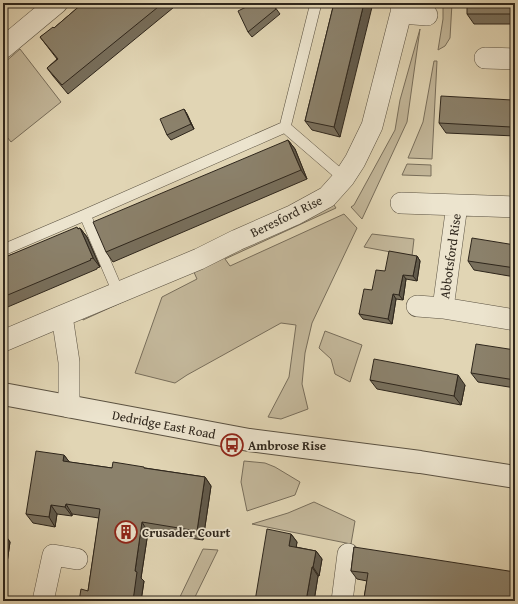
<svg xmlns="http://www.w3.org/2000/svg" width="518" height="604" font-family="'Gentium Book Plus',serif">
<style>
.green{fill:#c3b79a;stroke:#786e5b}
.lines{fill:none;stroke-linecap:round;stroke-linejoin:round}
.service-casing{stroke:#5b5242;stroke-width:12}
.minor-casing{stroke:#5b5242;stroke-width:22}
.tertiary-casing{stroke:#5b5242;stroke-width:24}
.service{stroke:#ece4ce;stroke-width:11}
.minor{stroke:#ece4ce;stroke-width:21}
.tertiary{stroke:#ece4ce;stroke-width:22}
.wall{fill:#786f5c;stroke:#2e261c}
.shaded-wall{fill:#615a4b;stroke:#2e261c}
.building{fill:#8b816b;stroke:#2e261c}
.labels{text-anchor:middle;stroke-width:3.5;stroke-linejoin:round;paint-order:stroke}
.street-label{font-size:13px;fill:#2e261c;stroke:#ece4ce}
.poi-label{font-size:13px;font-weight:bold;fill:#2e261c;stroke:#ece4ce;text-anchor:start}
</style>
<rect width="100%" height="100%" fill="#e1d5b4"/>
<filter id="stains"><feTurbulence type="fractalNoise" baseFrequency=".005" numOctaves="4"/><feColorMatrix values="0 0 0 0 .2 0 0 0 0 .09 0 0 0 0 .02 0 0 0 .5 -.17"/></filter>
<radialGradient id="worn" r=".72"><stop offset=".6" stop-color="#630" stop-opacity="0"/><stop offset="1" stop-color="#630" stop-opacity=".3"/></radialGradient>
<path class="green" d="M443,3h9l-2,35 -5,8 -7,4 5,-31z
M420,29l-13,93 -45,97 -11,-12 3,-2 41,-75 5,-30z
M20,49l41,53 -50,40 -8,-10v-68z
M434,61h3l-5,98 -24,-1 15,-36z
M407,164l24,1v11l-29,-1z
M332,202l4,6 -111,51 5,7 114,-52 13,14 -45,95 -7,30 -3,31 6,25 -27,10 -13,-2 21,-40 7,-52 -15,-2 -94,52 -12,8 -40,-10 27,-76 35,-18 -4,-9 -110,50 -1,-7z
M372,234l42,5 -2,17 -48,-9z
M325,331l37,14 -12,37 -15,-8 -4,-15 -12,-11z
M244,461l21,2 10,4 25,15 -5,13 -48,16 -6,-29z
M314,502l41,19 -4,23 -99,-20 36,-11z
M203,549l15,1 -25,51h-15z"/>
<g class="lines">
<g class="service-casing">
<path id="service" d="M285,127l59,51
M85,215l33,77
M3,250l82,-35 200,-88 31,-124"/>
</g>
<g class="minor-casing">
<path id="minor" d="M401,13l26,2
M3,48l54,-45
M485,58l30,1
M401,203l114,4
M457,205l-14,103 72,12
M417,306l26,2
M62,316l137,-57 38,-19 57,-25 33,-18 17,-19 11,-17 17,-35 29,-113 1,-10
M3,341l59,-25 7,46v45
M43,601l10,-46 24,4
M342,601l6,-47"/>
</g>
<g class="tertiary-casing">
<path id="tertiary" d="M3,394l246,46 171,22 95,15"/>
</g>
<use href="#service" class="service"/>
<use href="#minor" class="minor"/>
<use href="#tertiary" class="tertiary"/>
</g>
<path class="wall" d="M83,3h96l-111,91 -15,-18 -6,-8 10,-9 -17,-22 14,-9z
M272,3l8,11 -28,23 -4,-5z
M334,3l6,134 -28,-7 -7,-9z
M515,3v21h-41l-7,-10z
M515,90v46l-69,-3 -7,-10 73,-23z
M184,109l3,5 7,15 -23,11 -4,-5z
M288,140l7,9 12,30 -194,83 -7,-10z
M80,228l7,9 13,30 -3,1v1l-94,40v-51z
M515,245v32l-41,-7 -6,-9z
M417,256l3,5 -3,20 -11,-2 -3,21 -7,-1 -4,25 -29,-5 -4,-5 13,-24 13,-19z
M515,350v38l-37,-6 -7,-9z
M370,380l95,5 -4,20 -84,-16z
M64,455l5,7 43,6h33l60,9 6,9 -8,54 -55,-8 -7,46 3,3 -3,20h-62l9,-10 11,-73 -27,-4v2l-15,-2 -2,13 -22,-4 -7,-9z
M3,533l7,9 -4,28h-3z
M291,534l6,8 -1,5 20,4 6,8 -3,17h-1l-4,25h-59z
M354,547l161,54h-149l-2,-3 3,-17 -10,-2 -6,-8z"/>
<path class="shaded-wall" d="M364,3h9l-33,134 -6,-10z
M184,109l3,5 7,15 -3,-5z
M511,117l4,5v11l-4,-6z
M288,140l7,9 12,30 -6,-9z
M80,228l7,9 13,30 -7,-9z
M417,256l3,5 -3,20 -4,-5z
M403,275l3,4 -3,21 -4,-5z
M393,294l3,5 -4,25 -4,-5z
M458,375l7,10 -4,20 -7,-9z
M64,455l7,9 -8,-3z
M205,477l6,9 -8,54 -6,-9z
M66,504l6,10v2l-7,-9z
M51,505l6,9 -2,13 -6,-10z
M142,522l6,10 -7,46 3,3 -3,20h-8l2,-30z
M4,533l6,9 -4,28 -3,-4v-24z
M291,534l6,8 -2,13 -6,-9z
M316,551l6,8 -3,17 -6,-9z
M312,567l6,9 -4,25h-8z"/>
<path class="building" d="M83,3h80l-101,82 -15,-17 11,-9 -18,-22 13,-10 1,1z
M254,3h18l4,6 -28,23 -10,-21z
M334,3h30l-30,124 -29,-6z
M467,3h48v11h-48z
M512,90h3v27h-4v10l-72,-4 2,-27 71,4z
M184,109l7,15 -24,11 -7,-16z
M288,140l13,30 -195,82 -13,-30z
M77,227l1,2 2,-1 13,30 -3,1 1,1 -88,37v-39z
M472,238l43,7v23l-47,-7z
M389,251l28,5 -4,20 -10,-1 -4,20 -6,-1 -5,25 -29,-5 5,-25 8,1 4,-20 9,1z
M476,344l39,6v30l-44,-7z
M374,359l84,16 -4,21 -84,-16z
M36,451l28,4 -1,6 49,7 1,-6 31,5v1l61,9 -8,54 -55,-9 -7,49 2,1 -4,29h-54l2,-12 7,2 12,-82 -34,-5 -1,3 -14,-2 -2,12 -23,-3z
M267,529l24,5 -2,12 27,5 -3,16h-1l-6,34h-51z
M3,533h1l-1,9z
M354,547l161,25v29h-125l-9,-2h-8l-9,-1 4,-25 -17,-2z"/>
<defs>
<g id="bus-ring" transform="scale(1.15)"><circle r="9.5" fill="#ece4ce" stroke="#8f2418" stroke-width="1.5"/><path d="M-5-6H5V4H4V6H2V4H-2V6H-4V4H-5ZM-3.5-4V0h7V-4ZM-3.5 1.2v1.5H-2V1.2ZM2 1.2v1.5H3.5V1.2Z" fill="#8f2418"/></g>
<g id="building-ring" transform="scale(1.15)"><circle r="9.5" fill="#ece4ce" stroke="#8f2418" stroke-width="1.5"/><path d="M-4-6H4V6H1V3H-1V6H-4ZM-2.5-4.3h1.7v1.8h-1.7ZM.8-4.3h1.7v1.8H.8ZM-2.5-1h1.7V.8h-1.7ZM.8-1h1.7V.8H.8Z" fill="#8f2418"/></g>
</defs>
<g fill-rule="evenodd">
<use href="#bus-ring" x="232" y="445"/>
<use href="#building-ring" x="126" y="532"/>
</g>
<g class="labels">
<g class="street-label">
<text transform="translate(286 216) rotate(-26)" y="5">Beresford Rise</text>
<text transform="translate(450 256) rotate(-82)" y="5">Abbotsford Rise</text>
<text transform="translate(164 424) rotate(11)" y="5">Dedridge East Road</text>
</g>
<g class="poi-label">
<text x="248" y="450">Ambrose Rise</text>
<text x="142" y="537">Crusader Court</text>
</g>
</g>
<rect width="518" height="604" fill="none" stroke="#e1d5b4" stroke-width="16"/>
<rect x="4" y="4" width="510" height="596" fill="none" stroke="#2e261c" stroke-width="2"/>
<rect x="8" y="8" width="502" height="588" fill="none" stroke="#2e261c"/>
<rect width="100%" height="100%" filter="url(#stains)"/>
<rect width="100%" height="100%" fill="url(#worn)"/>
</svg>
